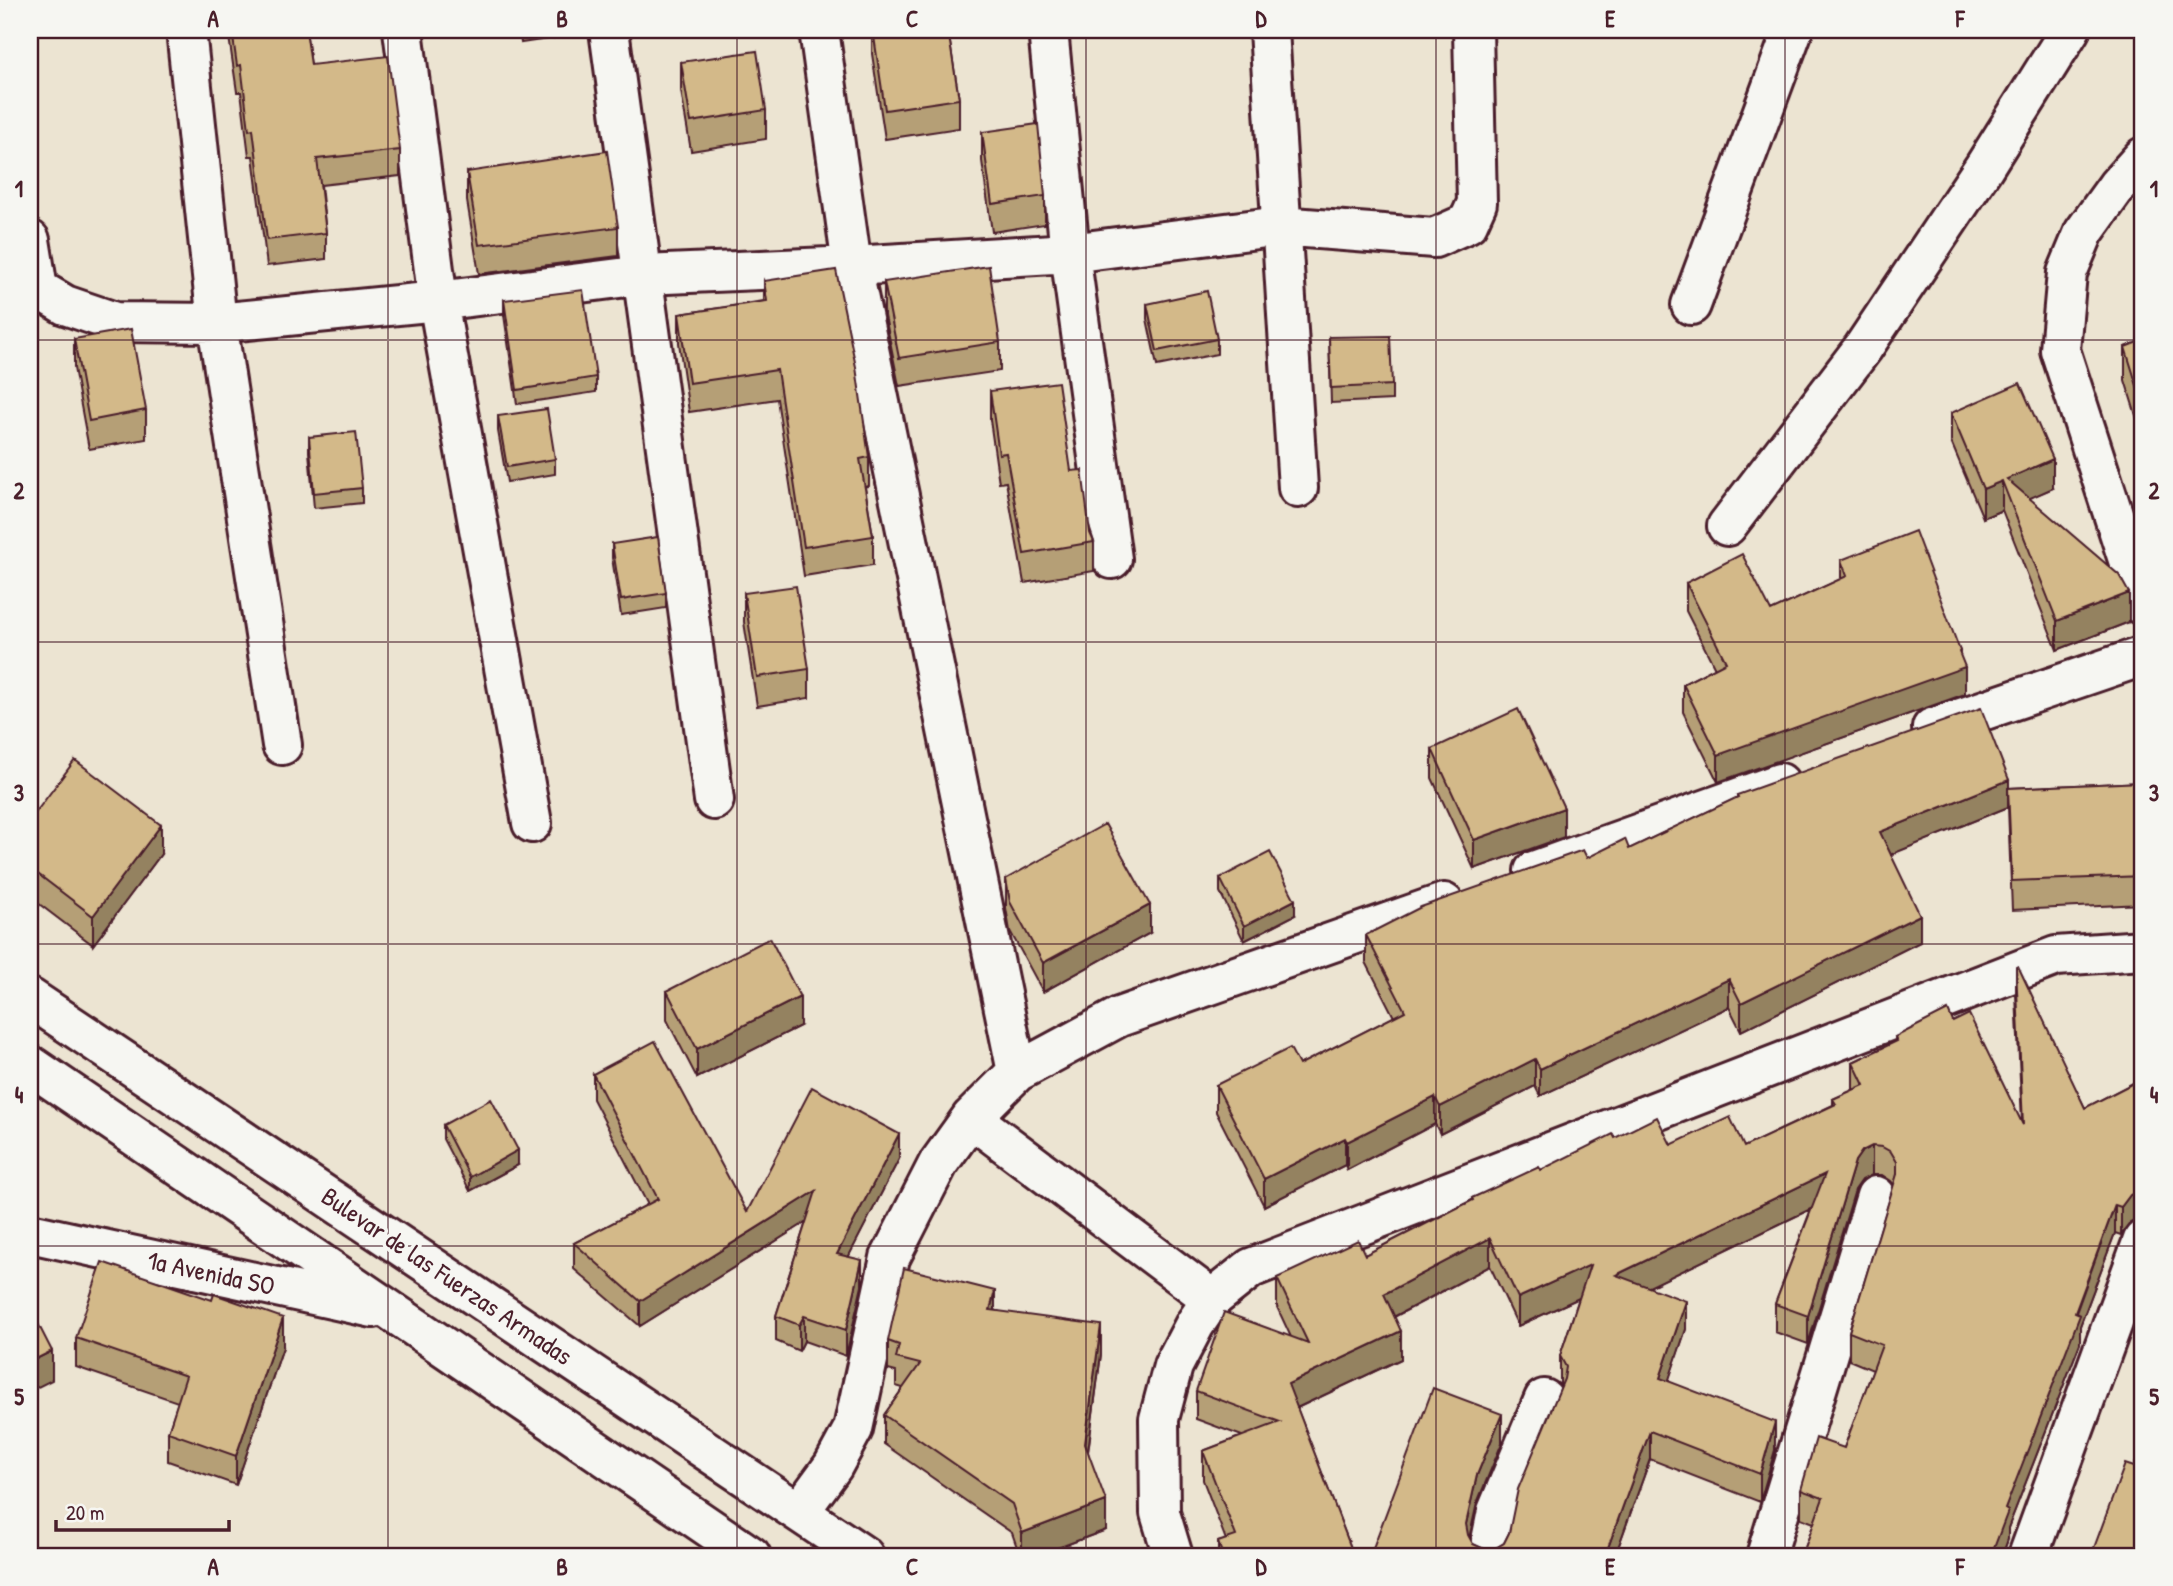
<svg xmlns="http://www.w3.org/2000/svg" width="2173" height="1586" font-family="'Patrick Hand',sans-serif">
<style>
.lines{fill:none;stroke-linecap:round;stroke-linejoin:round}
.minor-casing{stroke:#4a1f2b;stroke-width:44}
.minor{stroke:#f6f6f2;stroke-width:38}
.wall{fill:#b59f76;stroke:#4a1f2b;stroke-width:2}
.shaded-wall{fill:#948260;stroke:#4a1f2b;stroke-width:2}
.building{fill:#d3b989;stroke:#4a1f2b;stroke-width:2}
.grid{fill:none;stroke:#4a1f2b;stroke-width:2;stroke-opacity:0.55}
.labels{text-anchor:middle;stroke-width:7;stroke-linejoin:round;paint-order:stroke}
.street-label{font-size:26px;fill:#4a1f2b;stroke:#f6f6f2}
.neatline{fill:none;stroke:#4a1f2b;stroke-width:2.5}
.grid-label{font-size:23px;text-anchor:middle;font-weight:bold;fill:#4a1f2b}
</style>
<rect width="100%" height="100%" fill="#ece4d2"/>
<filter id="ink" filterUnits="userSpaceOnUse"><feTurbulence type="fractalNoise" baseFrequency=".0143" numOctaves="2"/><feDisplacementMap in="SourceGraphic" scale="14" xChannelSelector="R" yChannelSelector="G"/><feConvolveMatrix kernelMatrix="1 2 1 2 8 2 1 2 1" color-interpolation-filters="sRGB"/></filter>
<g filter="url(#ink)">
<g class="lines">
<g class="minor-casing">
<path id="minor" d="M186,30l31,293 65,422
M403,30l35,271 94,522
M609,30l105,770
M819,30l33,236 165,806
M1048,30l22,223 42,306
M1269,30l29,458
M2143,157l-26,29 -33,46 -17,41 -7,77 83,256
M30,240l8,49 27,16 50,17 102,1 221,-22 205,-26 209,-9 218,-13 210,-27 154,12 34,-15 9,-20 -4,-173
M1691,305l102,-275
M1727,526l136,-178 121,-181 86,-137
M1932,728l211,-72
M1534,871l246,-88
M30,998l834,558
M30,1065l721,491
M971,1118l241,181
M30,1233l343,75
M800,1511l33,-45 20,-37 37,-171 48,-94 33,-46 46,-46 102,-55 325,-114
M1173,1556l-13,-43 -1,-94 14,-53 22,-42 17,-25 39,-31 805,-312 87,-6
M1488,1556l9,-45 47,-112
M1766,1556l110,-360
M2028,1556l115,-316"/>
</g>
<use href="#minor" class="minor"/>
</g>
<path class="wall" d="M228,30h78l5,35 89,85v26l-79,9 5,48v26l-59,7 -14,-110h-4l-8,-64h-4z
M519,30h69l-1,3 -66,10z
M872,30h76l11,69v29l-74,11 -13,-85z
M681,62l85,48v29l-75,12 -10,-60z
M982,132l63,64v28l-53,8 -10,-71z
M467,172l151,55v29l-139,18 -12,-73z
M764,281l105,176v29l-4,1 8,49v29l-69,11 -27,-177 -88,13 -10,-69v-29l85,-13z
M884,282l116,60v29l-101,15 -15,-75z
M504,300l92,77v15l-79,12 -13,-89z
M1147,304l70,35v15l-60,12 -10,-47z
M1329,337l63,48v15l-61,3z
M74,339l72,71v29l-57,10 -15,-81z
M2143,340v98l-18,-58v-33z
M990,391l81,80 23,71v29l-70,12 -18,-101 -7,1 -9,-63z
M1951,413l102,75 -24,10 100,124 -72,28 -55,-140 -19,8 -32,-76z
M498,416l57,43v15l-48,8 -9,-51z
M309,437l53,51v15l-48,5 -5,-56z
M612,544l54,49v15l-45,7 -9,-57z
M1841,560l119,96 5,38 -247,88 -35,-70v-28l32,-16 -29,-57v-28l85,28 70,-32z
M744,593l65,76v29l-52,8 -13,-84z
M1432,749l132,88 -90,32 -42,-91z
M2143,782v122l-131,6 -4,-103 -117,47 29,88 -179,89 -12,-24 -189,89 -5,-10 -95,48 -5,-10 -88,46 -2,-5 -81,41 -48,-94v-27l83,-20 95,-48 -28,-55v-27l221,-77 42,-9 108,-51v-3l272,-7z
M30,820l131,34 -68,91 -63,-48z
M1220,878l75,37 -51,26 -24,-49z
M1006,879l144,54 -107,59 -33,-61 -4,-23z
M2016,967l69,141 58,-30v141l-3,-1 -10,5 -9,12 -6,-2 -35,93v17l-72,185v11l-6,17h-200l12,-33 -13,-5v-28l43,-42 29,-78 -24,-10v-28l45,-147 -3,-4 -9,-6h-10l-10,5 -7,10 -47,154 -33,-12v-28l36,-95 -162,78 37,42 -18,52 107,69 -15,52 -110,-43 -35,97h-245l132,-113 -25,60 -8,35 4,6 11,5h10l10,-6 5,-10 52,-146 -1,-3v-28l19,-58 -61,28 -28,-60 -96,51 7,42 -104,49 57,148h-136v-14l8,-2 -23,-60v-29l39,-15 -46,-17v-28l95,-54 -14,-30v-29l88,-23 107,-55v-2l69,-28 74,-32 56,7 73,2 89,-42v-6l20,-9v-28l42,-20v-5l58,-15 69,100 -6,-127z
M667,991l133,35 -103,52 -30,-58z
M593,1074l154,138 152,-53 -51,98 14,29 -16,70 -42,-15 -5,10 -23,-10v-25l30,-94 -166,104 -66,-57v-26l74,-38 -55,-106z
M443,1125l75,40 -48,26 -27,-52z
M995,1310l106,44 -13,98 18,78 -70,26h-16l-8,-23 -128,-89v-29l19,-27 -7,-2v-14l-8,-2v-29z
M76,1338l207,9 -47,138 -68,-24v-29l10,-30 -102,-35z"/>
<path class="shaded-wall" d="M2053,459v29l-41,18 -5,-27z
M2002,481v29l-19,8v-29z
M2129,593v29l-72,28v-29z
M1960,651v17l5,-1v27l-247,88v-27z
M2009,780v27l-1,-19v19l-128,52v-27z
M1564,808v29l-90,32v-29z
M161,825v29l-68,91v-29z
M1295,900v15l-51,26v-15z
M1150,905v28l-107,59v-29z
M1920,915v27l-179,89v-28z
M1729,979v28l-189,89v-27z
M800,997v29l-103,52v-29z
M1535,1059v27l-95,48v-27z
M1435,1097v27l-88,46v-28z
M899,1134v25l-62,120v-25z
M1345,1138v27l-81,41v-27z
M1872,1146v29l-10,5 -7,10 -47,154v-28l47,-155 7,-10z
M518,1150v15l-48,26v-14z
M1825,1174v28l-209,101v-28z
M2140,1190v28l-10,5 -9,12v-28l9,-12z
M816,1191v25l-176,110v-25z
M2115,1205v28l-35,93v17l-72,185v11l-6,17h-11l14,-47z
M1490,1238v28l-106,56v-28z
M862,1260v26l-16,70v-26z
M1590,1265v28l-72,33v-28z
M995,1291v28l-5,-9z
M1686,1301v28l-26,77v-28z
M804,1316v25l-5,10v-26z
M283,1318v29l-47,138v-29z
M1101,1325v29l-16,119v-29z
M1401,1331v28l-113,53v-28z
M52,1351v29l-22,11v-29z
M1502,1414v29l-25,60 -11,49v-28l11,-49z
M1775,1422v28l-15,52v-28z
M1650,1431v28l-35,97h-10z
M1106,1501v29l-70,26h-14v-23z"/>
<path class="building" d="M232,30h74l5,35 77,-9 12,94 -83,9 9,74 -59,7 -14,-111 -4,1 -8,-65 -4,1z
M873,30h75l11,69 -74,11z
M757,51l9,59 -75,12 -10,-60z
M1038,124l7,72 -53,8 -10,-72z
M607,151l11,76 -139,18 -12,-73z
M989,266l11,76 -101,16 -15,-76z
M836,270l20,97 13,90 -9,2 13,77 -69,11 -27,-177 -88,13 -10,-69 88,-13 -3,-20z
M583,290l13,87 -79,13 -13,-90z
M1207,291l10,48 -60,12 -10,-47z
M131,329l15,81 -57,11 -15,-82z
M1390,336l2,49 -61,3 -2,-51z
M2143,340v65l-18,-58z
M1058,382l13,89 11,-1 8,63 4,9 -70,12 -18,-101 -7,1 -9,-63z
M2020,383l33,76 -46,20 112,96 10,18 -72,28 -55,-140 -19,8 -32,-76z
M547,409l8,50 -48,8 -9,-51z
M356,432l6,56 -48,5 -5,-56z
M1915,531l45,120 -1,1 6,15 -247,88 -35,-71 43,-22 -40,-79 56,-29 29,57 76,-35 -6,-16z
M658,537l8,56 -45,7 -9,-56z
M796,586l13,83 -52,8 -13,-84z
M1981,708l28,72 -129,52 40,83 -179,88 -12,-24 -189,90 -5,-10 -95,48 -5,-10 -88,45 -2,-4 -81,41 -48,-94 74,-37 9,17 106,-54 -39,-76 55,-28 162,-57 4,8 38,-19 4,10 109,-52 -1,-2z
M1518,709l46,99 -90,32 -42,-91z
M75,760l86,65 -68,91 -63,-48v-48z
M2143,782v94l-131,5 -4,-93z
M1105,824l45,81 -107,58 -33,-61 -4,-23z
M1270,852l25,48 -51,26 -24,-48z
M770,938l30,59 -103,52 -30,-58z
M2018,966l67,142 58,-30v113l-3,-1 -10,5 -9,12 -6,-2 -40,108 5,2 -75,194 3,2 -17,45h-189l21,-58 -22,-8 15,-52 28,10 38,-103 -33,-13 48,-158v-12l-6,-10 -9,-5 -10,-1 -10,5 -7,10 -47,155 -33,-12 50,-130 -209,101 70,26 -26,77 115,44 -15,52 -110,-43 -45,125h-235l63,-168 69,26 -25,61 -11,49 2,11 5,9 11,5h10l10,-6 5,-10 9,-44 46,-110 2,-12 -6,-11 30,-91 -72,33 -28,-60 -106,56 17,37 -113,53 66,172h-131l-5,-14 18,-6 -33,-85 77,-29 -84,-31 28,-79 84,31 -31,-65 81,-38 7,15 108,-55 -1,-2 67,-31 2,3 72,-36 2,4 42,-21 14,28 59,-28 14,30 92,-43 -3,-5 31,-14 -11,-23 44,-21 -2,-4 53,-27 5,12 16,-8 54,111 -7,-158z
M655,1041l92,171 65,-125 87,47 -62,120 25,6 -16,70 -42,-14 -5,9 -23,-9 40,-125 -176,110 -66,-58 84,-44 -65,-125z
M491,1099l27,51 -48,27 -27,-52z
M102,1262l110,38 2,-6 69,24 -47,138 -68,-24 18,-56 -110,-38z
M904,1268l91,23 -5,19 111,15 -16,119 21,57 -84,32 -10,-29 -128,-89 36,-51 -24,-6 3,-13 -11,-4z
M30,1308l22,43 -22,11z
M2143,1443v113h-52l34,-92 9,3z"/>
</g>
<path class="grid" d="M388,30v1526M737,30v1526M1086,30v1526M1436,30v1526M1785,30v1526M30,340h2113M30,642h2113M30,944h2113M30,1246h2113"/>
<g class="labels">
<g class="street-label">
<text transform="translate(211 1273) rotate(12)" y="9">1a Avenida SO</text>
<text transform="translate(447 1276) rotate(34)" y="9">Bulevar de las Fuerzas Armadas</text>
</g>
</g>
<rect width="2173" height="1586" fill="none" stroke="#f6f6f2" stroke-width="77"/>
<path d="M56 1520v10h173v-10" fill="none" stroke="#4a1f2b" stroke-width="3.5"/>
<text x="66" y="1520" font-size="21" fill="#4a1f2b" stroke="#f6f6f2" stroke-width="5" paint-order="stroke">20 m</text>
<rect x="38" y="38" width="2096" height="1510" class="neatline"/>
<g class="grid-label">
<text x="213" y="27">A</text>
<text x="562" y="27">B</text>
<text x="912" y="27">C</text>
<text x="1261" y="27">D</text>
<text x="1610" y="27">E</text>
<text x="1960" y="27">F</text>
<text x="19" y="197">1</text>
<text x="2154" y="197">1</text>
<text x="19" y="499">2</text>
<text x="2154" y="499">2</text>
<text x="19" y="801">3</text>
<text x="2154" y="801">3</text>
<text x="19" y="1103">4</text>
<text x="2154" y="1103">4</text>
<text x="19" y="1405">5</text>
<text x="2154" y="1405">5</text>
<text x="213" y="1575">A</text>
<text x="562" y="1575">B</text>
<text x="912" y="1575">C</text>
<text x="1261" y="1575">D</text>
<text x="1610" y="1575">E</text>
<text x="1960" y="1575">F</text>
</g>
</svg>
